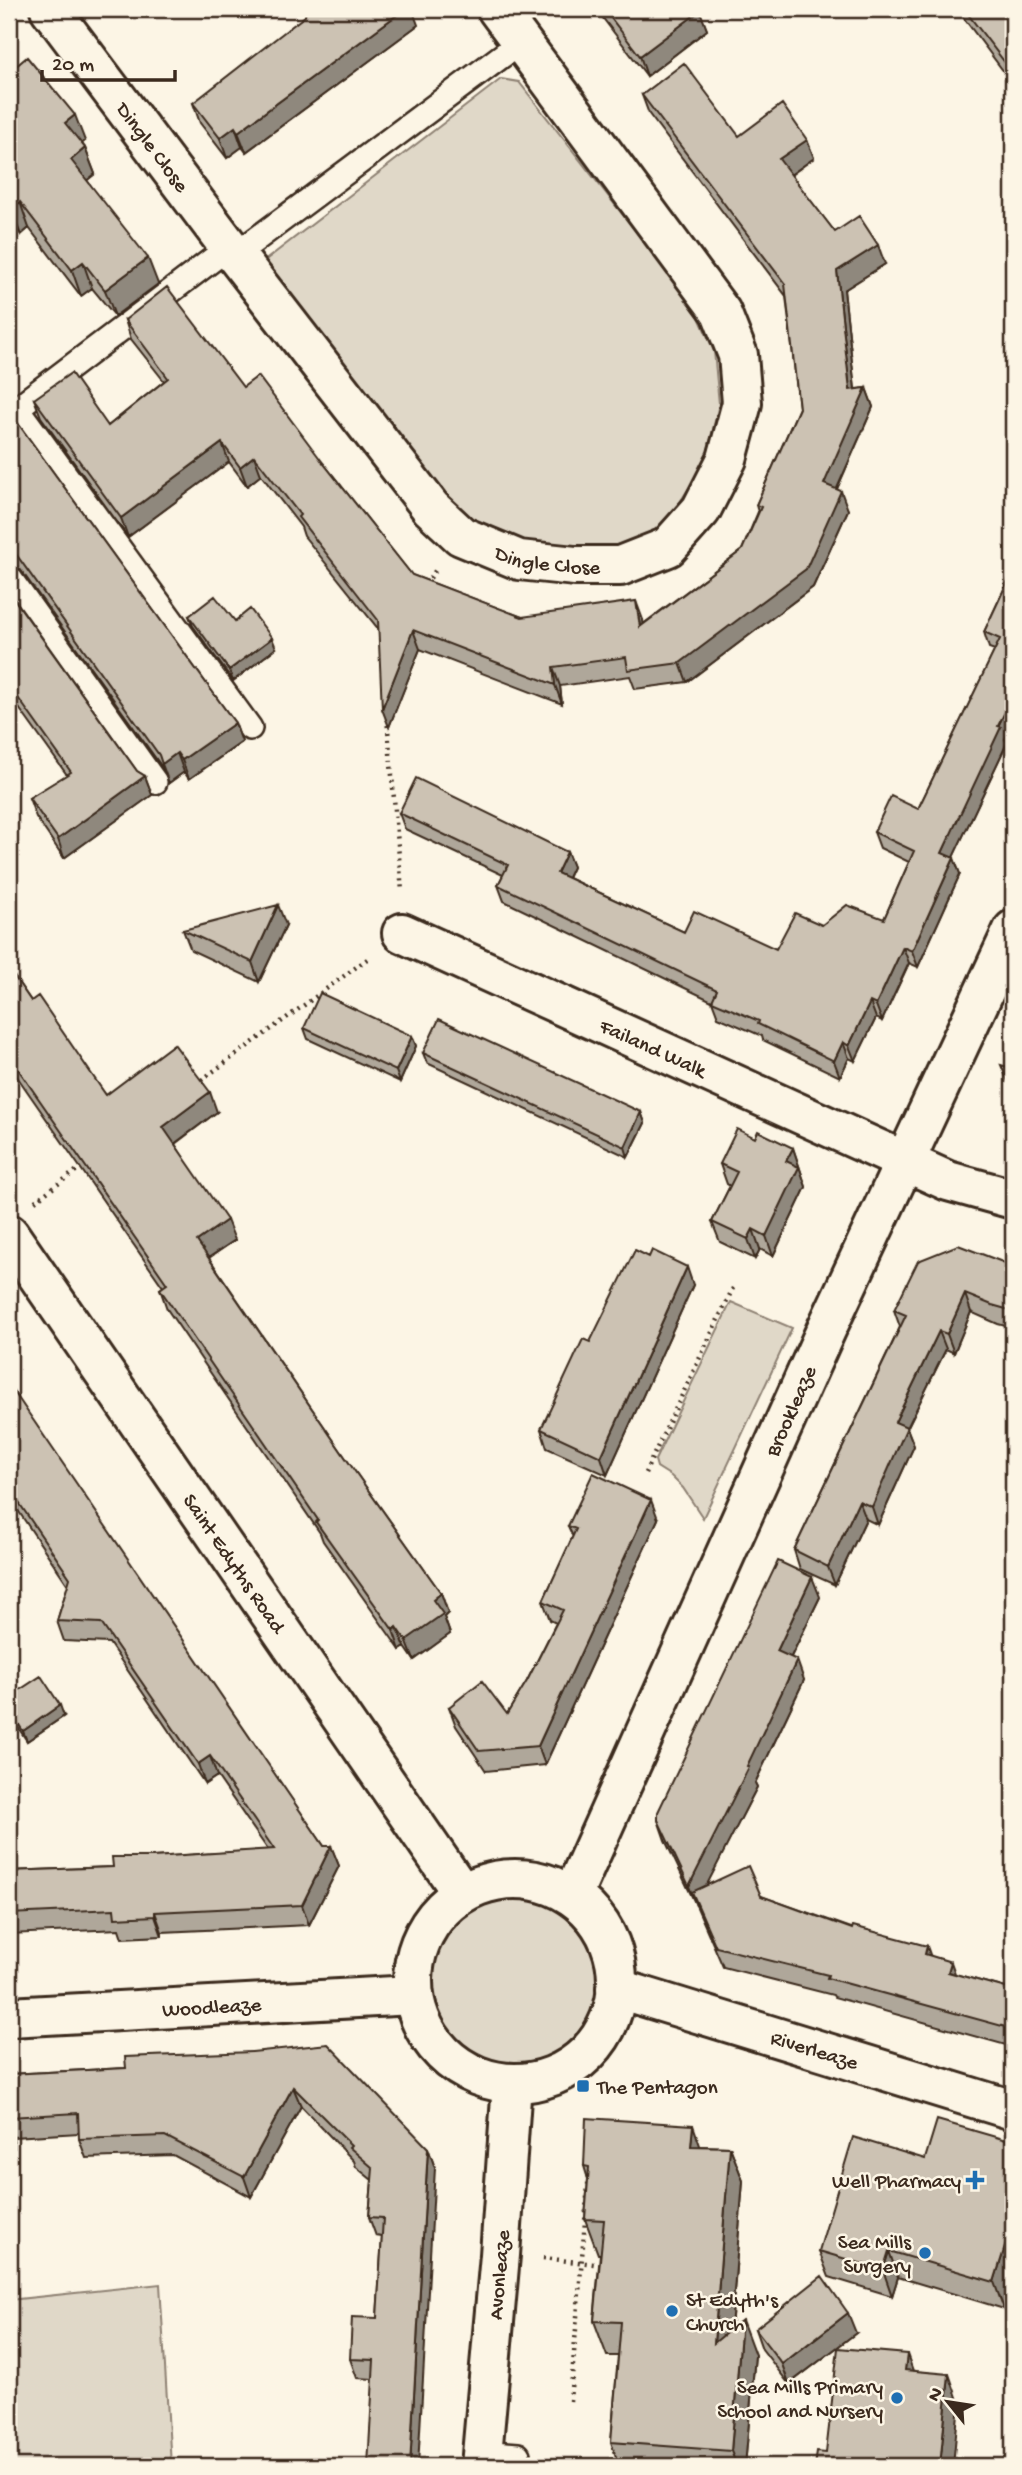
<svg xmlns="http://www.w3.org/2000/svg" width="1022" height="2475" font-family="'Gochi Hand',sans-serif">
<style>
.green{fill:#e0d8c8;stroke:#8e8173;stroke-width:2}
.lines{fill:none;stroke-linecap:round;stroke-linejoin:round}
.service-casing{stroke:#3b2a1e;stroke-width:28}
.minor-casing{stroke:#3b2a1e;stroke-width:44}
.path{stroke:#3b2a1e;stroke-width:4.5;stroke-dasharray:2 5;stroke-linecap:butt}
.service{stroke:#fcf5e5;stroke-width:23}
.minor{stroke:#fcf5e5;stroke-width:38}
.wall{fill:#afa79a;stroke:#3b2a1e;stroke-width:2}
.shaded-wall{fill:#8f887d;stroke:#3b2a1e;stroke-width:2}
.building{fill:#ccc2b3;stroke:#3b2a1e;stroke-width:2}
.poi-dot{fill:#1f6fb2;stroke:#fcf5e5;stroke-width:2.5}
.labels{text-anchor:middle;stroke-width:5;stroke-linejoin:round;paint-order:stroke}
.street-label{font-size:21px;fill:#3b2a1e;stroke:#fcf5e5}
.poi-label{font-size:21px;fill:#3b2a1e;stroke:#fcf5e5;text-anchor:end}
</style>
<rect width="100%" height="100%" fill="#fcf5e5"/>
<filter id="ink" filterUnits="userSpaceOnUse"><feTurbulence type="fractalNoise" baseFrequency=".0143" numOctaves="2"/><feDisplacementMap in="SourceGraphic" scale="14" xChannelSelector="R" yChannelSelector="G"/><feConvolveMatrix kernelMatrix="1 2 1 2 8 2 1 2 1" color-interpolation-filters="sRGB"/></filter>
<g filter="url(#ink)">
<path class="green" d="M501,79l18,3 175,224 20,45 5,53 -14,59 -32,50 -21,20 -30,14 -52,5 -59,-6 -53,-33 -195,-251z
M731,1302l61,26 -89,190 -20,-30 -12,-12 -14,-9 -2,-7z
M431 1982a83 83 0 1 1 166 0a83 83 0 1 1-166 0Z
M160,2284l11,182h-162v-166z"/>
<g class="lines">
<g class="service-casing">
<path id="service" d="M235,255l287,-214
M17,408l233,320
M9,414l220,-167
M9,577l146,205
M482,2452l36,3"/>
</g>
<g class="minor-casing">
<g id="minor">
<path id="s1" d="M50,9l179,238 202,261 30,28 58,24 56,6h45l48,-19 33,-37 26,-51 15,-56 -4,-48 -17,-43 -224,-303"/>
<path id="s2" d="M402,933l546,248 65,18"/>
<path id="s3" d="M9,1234l453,659"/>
<circle cx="515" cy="1981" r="102"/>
<path id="s4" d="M572,1896l254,-566 187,-400"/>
<path id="s5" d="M616,1988l397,122"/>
<path id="s6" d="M9,2017l404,-22"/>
<path id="s7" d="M481,2466l19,-211 12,-172"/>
</g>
</g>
<path class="path" d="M426,584l11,-16
M387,718l15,173
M196,1084l174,-127
M35,1201l49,-36
M645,1473l88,-185
M543,2258l60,7
M570,2401l19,-228"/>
<use href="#service" class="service"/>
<use href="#minor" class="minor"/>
</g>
<path class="wall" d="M596,9h102l9,21 -60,46z
M957,9h56v75z
M418,25l-172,127 -4,-5 -15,11 -27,-35 -7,-20z
M9,72l76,69 -3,2 3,5 10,26 -8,6 71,104 -43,32 -23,-28 -11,8 -52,-68 -8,7 -12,-15z
M642,95l97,41 68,4 7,18 -23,17 44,57 50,32 -41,26 11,99 11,-1 7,19 -36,82 11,21 -35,77 -126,95 -52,7 -5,-13 -70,10 2,18 -142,-55 -31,78 -10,-97 -75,-94 -3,-9 -40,-52 -14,11 -18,-24 -101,75 -87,-120 -7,-18 74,27 56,-45 -33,-42 -6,-19 118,67 81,77 88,111 110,42 121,3v4l99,-74 16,-38 -2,-7 43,-97 -13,-112 -137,-182z
M9,411l226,312 7,19 -53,37 -5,-7 -15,11 -5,-13 -144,-201 -6,-5 -5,1z
M1013,570l-8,169 2,4 -54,114 7,17 -42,93 -9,-4 -27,58 -6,-3 -21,43 -6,-3 -9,19 -77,-37 -1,-4 -44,-19 -6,-16 -208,-100 -6,-16 5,-10 -98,-46 -6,-16 168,39 6,15 -5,11 116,54 92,17 46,-24 62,-6 25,-57 -29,-14 -6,-16 44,-23 77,-159 -6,-2 -5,-16z
M9,591l128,180 8,5 7,19 -88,63 -28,-41 -7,-19 38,-23 -58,-81z
M189,616l46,5 41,27 -43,33 -40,-55z
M286,925l-27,57 -68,-32 -8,-20z
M9,969l22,32 75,94 111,17 -42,32 60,96 -26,18 147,215 85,120 7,20 -4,4 6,17 -36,26 -9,-13 -5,3 -77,-109 -3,-8 -153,-224 -7,-20 3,-2 -154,-222z
M304,1028l108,8 4,10 -16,36 -92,-43z
M423,1053l218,59 4,11 -17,34 -201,-94z
M755,1138l38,10 13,39 -33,69 -13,-7 -5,10 -35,-17 -8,-20 18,-36 -3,-2 -7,-20z
M649,1257l44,28 -86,190 -60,-27 -6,-19 49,-87z
M1013,1266v62l-15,-4 -27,-12 -17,41 -8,-4 -39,79 7,18 -36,79 -12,-6 -31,66 -35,-16 -6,-19 106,-223 -6,-17z
M9,1391l315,455h7l8,20 -30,59 -147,7v4l-40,2 -3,-9 -110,5v-63l104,-4 40,-10 115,-7 -51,-74 -12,8 -96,-141 -45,-2 -7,-20 11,-36 -59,-88z
M658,1519l-113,246 -59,6 -30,-45 -7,-19 58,7 20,-33 29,-58 -6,-3 -7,-19 30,-64 -5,-11z
M820,1597l-29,60 13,23 -49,103 2,4 -51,98 55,11 169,60 25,18 58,16v57l-179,-50 -1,-2 -110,-28 -27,-62 -31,-65 -7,-20z
M9,1697l55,19 -37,25 -18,-27z
M252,2052l176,96 7,20 -62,211 -16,-1 -7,-19 27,-41 5,-81 -6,-1 -7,-19 3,-37 -16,-13 -2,-6 -53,-55 -50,91 -78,-42 -87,3 -7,-19v-6l-66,4 1,11h-5v-74l117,-6z
M1013,2142v136l-9,31 -106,-32 -6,19 -63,-19 -10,-26 106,-92z
M700,2146l30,1 13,34 -12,148 24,26 -10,111h-126l-8,-24 7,-86h-11l-13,-35 6,-67h-2l-13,-35 3,-40 -4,-13z
M755,2329l101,4 -67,51 -27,-35z"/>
<path class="shaded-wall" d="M405,9h7l6,16 -172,127 -8,-20z
M700,11l7,19 -60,46 -7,-20z
M75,115l10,26 -10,8 -10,-26z
M235,127l7,20 -15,11 -7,-20z
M807,140l7,18 -28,20 -7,-19z
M85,148l10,26 -15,12 -9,-26z
M20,202l9,26 -8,7 -10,-26z
M878,245l7,19 -41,26 13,118 9,-20 7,19 -42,95 -7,-18 26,-94 -13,-119z
M148,258l10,26 -43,32 -10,-26z
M83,262l9,26 -11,8 -9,-26z
M222,443l7,19 -101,75 -7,-19z
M254,456l7,19 -14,11 -7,-19z
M841,491l7,19 -35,77 -126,95 -7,-19z
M636,601l7,19 3,25 -6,-18z
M413,630l7,19 -31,78 -7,-18z
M272,638l4,10 -43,33 -4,-11z
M553,667l7,19 2,18 -7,-19z
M1013,696v27l-8,16 2,4 -59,125 -6,-15 56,-127z
M235,723l7,19 -53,37 -7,-19z
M177,753l7,19 -15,11 -7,-19z
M145,776l7,19 -88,63 -6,-19z
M567,852l6,15 -10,21 -6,-15z
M954,858l6,16 -42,93 -6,-16z
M278,905l8,20 -27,57 -7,-20z
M903,947l6,16 -27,58 -6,-16z
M870,1002l6,16 -21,43 -6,-15z
M412,1036l4,10 -16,36 -4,-11z
M843,1042l6,16 -9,19 -6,-16z
M210,1092l7,20 -47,35 -7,-20z
M641,1112l4,11 -17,34 -3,-10z
M793,1148l13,39 -33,69 -7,-20 20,-75z
M227,1220l8,20 -30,20 -8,-19z
M753,1229l7,20 -5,10 -7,-20z
M687,1267l6,18 -86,190 -6,-18z
M965,1294l6,18 -17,41 -7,-19z
M939,1331l7,18 -39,79 7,18 -36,79 -6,-18 23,-85z
M651,1500l7,19 -113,246 -7,-19z
M859,1501l7,18 -31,66 -7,-18z
M812,1577l8,20 -36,74 -7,-20z
M441,1593l7,20 -4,4 6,17 -36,26 -8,-20 27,-40z
M397,1627l8,20 -5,3 -7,-20z
M797,1660l7,20 -49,103 2,4 -60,117 -5,-12 4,14 -7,-20z
M60,1705l4,11 -37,25 -4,-10z
M210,1756l7,20 -12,8 -7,-20z
M331,1846l8,20 -30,59 -7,-20z
M155,1912l7,20v4l-7,-20z
M927,1946l7,20 -9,-12z
M951,1962l7,20 -10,-10z
M293,2087l8,19 -50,91 -7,-20z
M9,2124l4,13 1,11 -5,-14z
M693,2125l12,35 -14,-14z
M730,2147l13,34 -16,196 -13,-34z
M428,2148l7,20 -17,298h-8z
M1013,2221v57l-9,31 -10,-27z
M889,2251l9,26 -6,19 -9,-26z
M848,2313l8,20 -67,51 -7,-20z
M742,2320l13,35 -10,111h-8l-6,-15z
M907,2354l10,28 -12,-12z
M949,2374l10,29 -6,63h-13z"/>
<path class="building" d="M306,9h99l-167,123 -3,-5 -15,11 -27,-35 112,-87z
M604,9h94l2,2 -60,45z
M964,9h49v64z
M27,57l48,58 -10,8 20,25 -14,12 77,98 -43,32 -22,-28 -11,8 -52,-68 -9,7 -2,-3v-134z
M684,63l55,73 43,-32 25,36 -28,19 56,73 24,-16 19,29 -41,26 13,119 16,-2 -42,96 17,7 -35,78 -126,94 -52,7 -2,-13 -73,10 2,18 -142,-55 -31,79 -4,-89 -80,-103 2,-2 -46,-59 -14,11 -18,-24 -101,75 -87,-119 37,-26 37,53 60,-48 -43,-58 42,-33 76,100 15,-11 66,88 88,111 110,42 114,-16 4,26 102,-77 19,-43 -5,-2 43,-97 -14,-124 -143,-189z
M9,411l226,312 -53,37 -5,-7 -15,11 -3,-9 -146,-205 -4,-4z
M1013,570v126l-15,30 3,1 -59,126 12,5 -42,93 -9,-4 -27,58 -6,-3 -21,44 -6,-4 -9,19 -76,-37 1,-3 -47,-20 5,-11 -219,-105 10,-20 -109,-52 17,-35 151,74 -10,21 127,59 10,-21 82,38 19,-36 27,12 25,-20 37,14 30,-68 -40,-19 17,-36 27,13 82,-170 -16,-7z
M9,592l128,179 8,5 -87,63 -29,-41 42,-26 -62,-87z
M215,596l20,25 15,-12 22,29 -43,32 -40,-54z
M278,905l-26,57 -69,-32z
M9,969l22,32 7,-5 68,99 68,-51 36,48 -47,35 64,93 -30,21 159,232 85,120 -8,7 10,14 -37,26 -9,-13 -4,3 -77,-108 2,-2 -158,-231 7,-5 -158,-228z
M320,993l92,43 -16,35 -92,-43z
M439,1019l202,93 -16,35 -202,-94z
M1013,1056v37l-12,-28 7,2z
M737,1129l18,9 3,-7 35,17 -7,13 13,6 -33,69 -13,-7 -5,10 -36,-17 25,-50 -17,-8z
M958,1245l55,21v45l-21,-6 -27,-11 -18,40 -8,-3 -44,91 12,5 -35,80 -13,-6 -31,66 -34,-17 112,-235 -12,-5 24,-49z
M635,1250l14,7 3,-7 35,17 -86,190 -60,-28 42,-90 7,3z
M12,1389l312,457h7l-29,59 -147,7v4l-40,2 -1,-9 -105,5v-43l104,-4 -1,-10h41l121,-8 -64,-93 -12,8 -97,-141 -44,-2 13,-43 -61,-90v-97z
M593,1473l58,27 -113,246 -59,5 -30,-44 33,-26 25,33 20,-33 36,-71 -20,-9 33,-72 -8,-3z
M778,1561l34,16 -35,74 20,9 -50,106 2,1 -60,119 -31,-66v-8z
M41,1676l19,29 -37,26 -14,-22v-12z
M748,1866l13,30 91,33 1,-3 74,20 -2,8 26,8 -3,10 65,18v39l-186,-51 1,-3 -112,-28 -24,-55z
M328,2044l100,104 -18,318h-42l6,-106 -24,-1 2,-42 25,1 6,-100 -14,-1 4,-49 -24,-21 2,-2 -58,-58 -49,90 -79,-41 -86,3 -1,-26 -69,4v-43l117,-6 -1,-11 127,-5z
M586,2118l107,7 -2,21 39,1 -16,196 28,-23 -11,131 -120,-9 10,-120 -27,-1 10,-101 -19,-1 4,-52 -5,-1z
M937,2120l76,22v59l-1,4 1,1v15l-19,61 -105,-31 -6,19 -64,-19 34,-114 72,22z
M822,2276l26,37 -66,51 -27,-35z
M838,2348l69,6 -2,16 44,4 -9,92h-125l2,-14 9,1z"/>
</g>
<g class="poi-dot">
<rect x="576" y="2079" width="14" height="14" rx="3.5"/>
<path d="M971.5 2169.5h7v7h7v7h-7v7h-7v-7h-7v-7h7z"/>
<circle cx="925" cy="2253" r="7"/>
<circle cx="672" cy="2311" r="7"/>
<circle cx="897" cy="2398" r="7"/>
</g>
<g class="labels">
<g class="street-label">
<text dy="7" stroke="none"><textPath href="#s1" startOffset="172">Dingle Close</textPath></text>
<text dy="7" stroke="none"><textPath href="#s1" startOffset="760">Dingle Close</textPath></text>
<text dy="7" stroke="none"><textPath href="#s2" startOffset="276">Failand Walk</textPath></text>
<text dy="7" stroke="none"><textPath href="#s4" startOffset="532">Brookleaze</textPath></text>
<text dy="7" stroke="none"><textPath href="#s3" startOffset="399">Saint Edyths Road</textPath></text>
<text dy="7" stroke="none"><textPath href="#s6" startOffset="203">Woodleaze</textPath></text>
<text dy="7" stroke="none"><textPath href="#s5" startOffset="208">Riverleaze</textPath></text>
<text dy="7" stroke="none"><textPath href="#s7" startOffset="192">Avonleaze</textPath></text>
</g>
<g class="poi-label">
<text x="597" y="2093" text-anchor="start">The Pentagon</text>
<text x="961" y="2187">Well Pharmacy</text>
<text x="911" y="2248">Sea Mills<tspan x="911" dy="24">Surgery</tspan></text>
<text x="686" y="2306" text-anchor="start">St Edyth's<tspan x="686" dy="24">Church</tspan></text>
<text x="883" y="2393">Sea Mills Primary<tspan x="883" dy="24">School and Nursery</tspan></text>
</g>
</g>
<rect width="1022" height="2475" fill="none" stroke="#fcf5e5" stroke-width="35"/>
<rect x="18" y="18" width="987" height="2440" fill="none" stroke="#3b2a1e" stroke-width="2.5" filter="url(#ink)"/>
<g transform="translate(948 2402) rotate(300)" stroke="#fcf5e5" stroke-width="5" paint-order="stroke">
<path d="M0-5L12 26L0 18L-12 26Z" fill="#3b2a1e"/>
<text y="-10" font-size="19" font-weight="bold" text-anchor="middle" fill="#3b2a1e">N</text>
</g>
<path d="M42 70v10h133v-10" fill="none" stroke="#3b2a1e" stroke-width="3.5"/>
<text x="52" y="70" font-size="21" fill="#3b2a1e" stroke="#fcf5e5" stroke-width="5" paint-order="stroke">20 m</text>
</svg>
